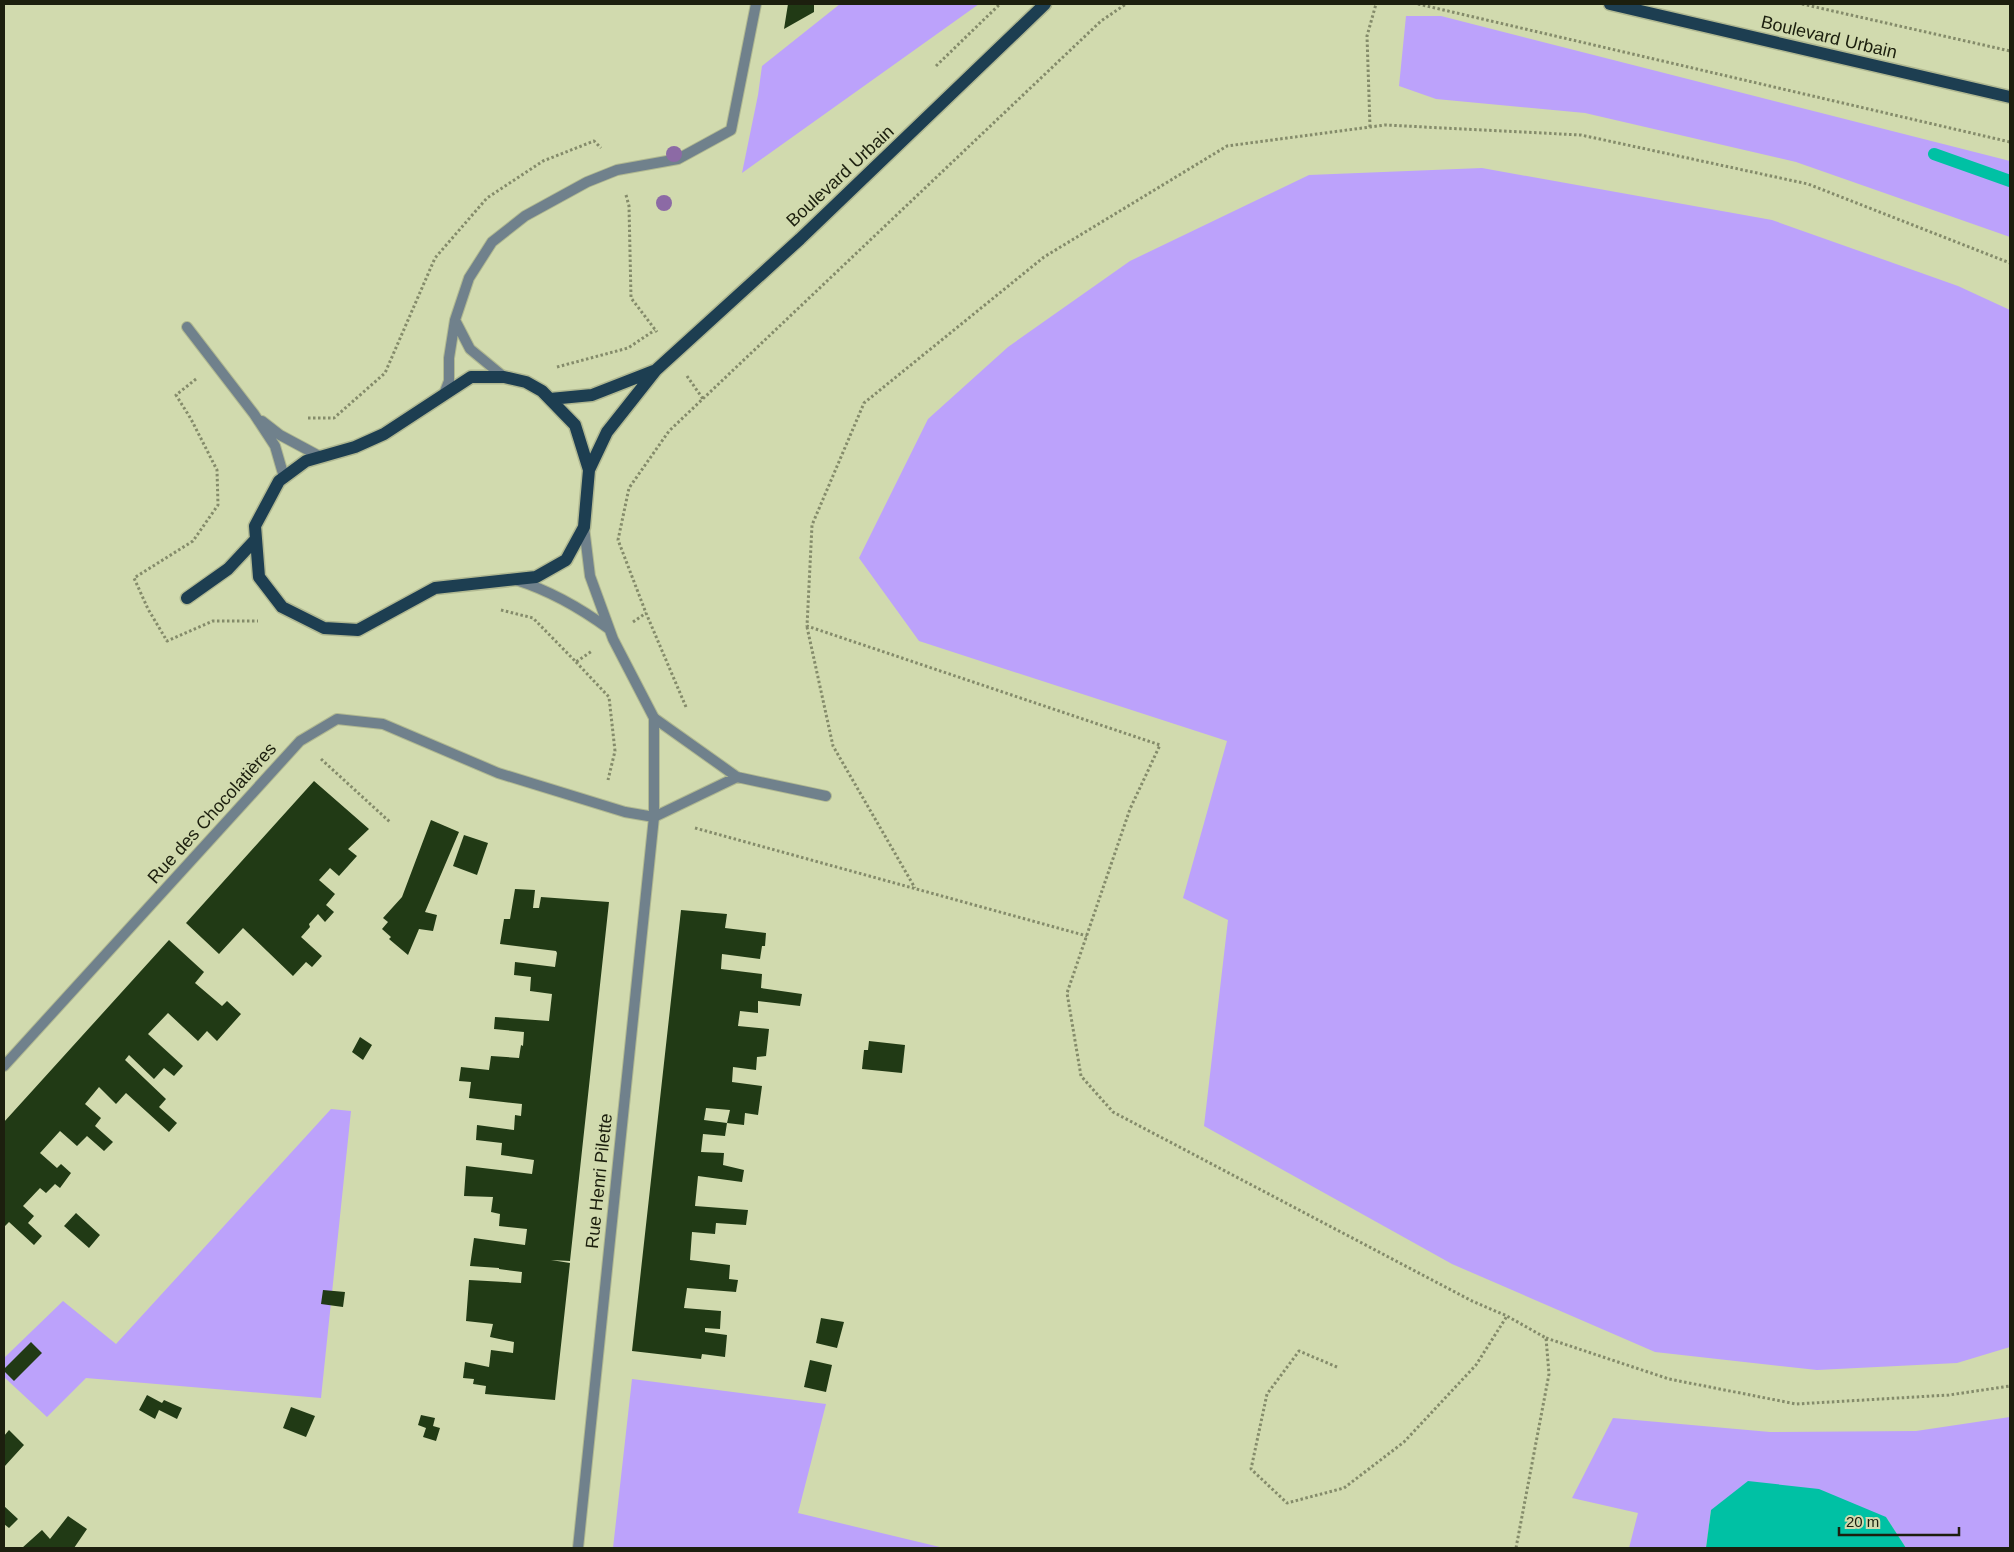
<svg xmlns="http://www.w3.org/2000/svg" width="2014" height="1552" font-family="Arial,sans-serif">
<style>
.green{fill:#bca2fb}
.water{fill:#00c1a4}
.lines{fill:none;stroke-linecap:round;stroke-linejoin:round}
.stream{stroke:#00c1a4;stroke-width:12}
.building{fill:#213a15}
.minor-casing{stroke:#b0b891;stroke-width:12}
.tertiary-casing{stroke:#b0b891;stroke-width:12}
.primary-casing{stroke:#b0b891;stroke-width:15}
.path{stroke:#848b6a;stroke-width:3;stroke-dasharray:2.5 2.5;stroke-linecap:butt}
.minor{stroke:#70818c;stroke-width:10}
.tertiary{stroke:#70818c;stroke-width:10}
.primary{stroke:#1d3e51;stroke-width:12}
.tree{fill:#8c6aa5}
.labels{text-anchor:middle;stroke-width:5;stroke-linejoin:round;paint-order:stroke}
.street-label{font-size:18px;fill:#1c1f0e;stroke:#d1daae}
</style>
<rect width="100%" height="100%" fill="#d1daae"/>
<path class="green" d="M840,4h139l-237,169 16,-78 4,-29z
M1406,16h35l569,145v76l-214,-75 -211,-49 -149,-14 -37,-13z
M1482,168l290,52 186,66 52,24v1037l-53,16 -140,7 -162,-18 -203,-88 -248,-138 24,-206 -45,-22 44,-157 -308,-100 -60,-83 69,-139 80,-72 122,-86 179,-86z
M331,1109l20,2 -30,287 -235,-20 -39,39 -43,-40v-19l59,-57 53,43z
M632,1379l194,25 -28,109 146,35h-331z
M2010,1417v131h-104l-20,-31 -175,-7 -5,38h-77l9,-35 -66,-15 41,-80 157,14 146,-1z"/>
<path class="water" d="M1748,1481l71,8 67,28 20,31h-200l5,-38z"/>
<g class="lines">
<path class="stream" d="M1934,154l76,27"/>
</g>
<path class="building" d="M788,4h26v8l-30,17z
M314,781l55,48 -21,20 9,7 -18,20 -9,-8 -11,12 16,14 -9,11 8,7 -9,10 -7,-8 -9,10 1,3 -9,10 21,19 -10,11 -6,-5 -13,14 -50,-48 -24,26 -33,-31z
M431,820l28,12 -34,80 12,3 -4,16 -14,-2 -11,26 -19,-16 2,-2 -9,-8 6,-7 -5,-4 19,-21z
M464,835l24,8 -11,32 -24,-9z
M515,889l20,1 -2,18h6l2,-11 68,5 -39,359 -19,-1 19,3 -15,137 -70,-6 1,-8 -13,-2 1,-5 -11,-1 2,-16 24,5 2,-17 22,3 1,-11 -24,-5 3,-13 -27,-3 3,-41 52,3 1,-11 -23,-3v-1l-29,-2 4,-28 51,7 2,-16 -28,-3 1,-12 -9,-2 2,-15 -29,-1 2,-30 66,8 2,-14 -33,-5 1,-12 -26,-3 1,-15 37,5 1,-15 6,1 1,-12 -53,-6 2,-16 -12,-1 2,-14 28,3 2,-14 28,2 2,-13 2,1 1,-14 -30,-3 1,-12 54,4 3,-27 -22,-3 1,-14 -17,-2 1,-13 40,5 2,-14 -1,-2 -56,-7 4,-25h6z
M681,910l46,4 -2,14 41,5 -1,13h-3l-2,13 -38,-5 -1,15 41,5 -1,14 41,6 -2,12 -42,-5v12l-18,-2 -2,15 31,3 -3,27 -9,1 -1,13 -23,-3 -1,15 30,4 -4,29 -13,-2 -1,12 -17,-2 3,-13 -24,-2 -2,12 23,3 -2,13 -22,-2 -2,18 23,1 -1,12 21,5 -2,12 -44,-6 -3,30 53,4 -2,15 -30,-2 -1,11 -23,-2 -2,28 40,5 -1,14 9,1 -2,12 -49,-4 -3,20 37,3 -1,18 -15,-1v4l22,3 -2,22 -23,-3 -1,5 -69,-8z
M169,940l35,32 -9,11 27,23 5,-5 14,13 -24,27 -10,-10 -9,10 -30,-28 -20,21 35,32 -9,10 -10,-8 -10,11 -25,-24 -4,5 41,39 -7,8 18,16 -8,9 -43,-39 -10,11 -17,-17 -14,17 16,14 -6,8 18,16 -9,9 -17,-15 -10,10 -17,-15 -20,22 17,15 4,-4 10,9 -11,15 -5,-4 -9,9 -6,-5 -17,18 11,10 -6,7 14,13 -8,9 -25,-23 -5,5v-105z
M360,1037l12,8 -9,15 -11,-8z
M869,1041l36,4 -3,28 -40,-4 2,-19h4z
M76,1213l24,22 -11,13 -25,-22z
M323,1290l22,2 -2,15 -22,-3z
M821,1318l23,4 -7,26 -21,-5z
M31,1342l11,11 -28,28 -10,-10v-2z
M810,1360l22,5 -6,27 -22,-5z
M147,1395l15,8 2,-3 18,8 -5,11 -18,-9 -4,9 -16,-9z
M291,1407l24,9 -9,21 -23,-9z
M421,1415l14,3 -2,8 7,2 -4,13 -13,-4 3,-9 -8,-3z
M9,1430l15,15 -20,22v-31z
M4,1506l14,13 -9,9 -5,-4z
M68,1516l19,13 -13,19h-52l20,-18 8,9z"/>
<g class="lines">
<g class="minor-casing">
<path id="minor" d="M455,320l15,29 34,28
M187,327l67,87 21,32 9,31
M444,394l5,-13v-23l6,-38 14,-42 23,-36 33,-26 62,-34 30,-12 61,-11 53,-29 25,-126
M262,421l18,14 41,22
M654,718l83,59 89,19
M654,817l83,-40"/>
</g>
<g class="tertiary-casing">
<path id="tertiary" d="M584,527l6,49 23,63 41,79v99
M516,580c35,11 63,27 93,49
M4,1066l296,-325 37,-22 46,5 115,49 127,39 29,5 -76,731"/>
</g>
<g class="primary-casing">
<path id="primary" d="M1610,4l400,93
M471,377h33l22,5 16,9 33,34 14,45 -5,57 -18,33 -30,17 -101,11 -77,42 -34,-2 -42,-21 -23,-30 -4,-51 24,-45 27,-20 49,-14 29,-13z
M550,399l42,-4 64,-25
M589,470l18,-38 49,-62 144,-131 245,-235
M187,598l41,-29 28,-30"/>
</g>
<path class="path" d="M1418,4l592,138
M1802,4l208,47
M936,66l64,-62
M1370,127l-3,-91 9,-32
M626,195l3,11 2,92 26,34
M557,367l71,-19 27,-18
M687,376l16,23
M196,379l-20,16 15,24 26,51 1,35 -25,36 -59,37 14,31 19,32 46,-20h45
M308,418h26l51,-45 50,-115 52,-60 56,-37 51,-20 7,7
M501,610l32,8 43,44 16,-11
M633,622l13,-9
M807,627l26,119 82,142
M576,662l33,35 6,54 -7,29
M686,707l-40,-94 -28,-73 11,-52 40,-57 432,-410 25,-17
M321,759l70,64
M695,828l392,108
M1546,1338l123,41 127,25 153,-9 61,-9
M1337,1367l-38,-16 -32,43 -16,75 36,34 57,-15 60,-46 72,-77 31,-49
M1516,1548l33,-174 -3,-36 -39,-22 -35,-15 -359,-189 -32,-36 -14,-83 63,-184 30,-64 -353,-119 5,-101 52,-122 180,-146 183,-111 158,-21 196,10 227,49 202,79"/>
<use href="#minor" class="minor"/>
<use href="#tertiary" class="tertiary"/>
<use href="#primary" class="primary"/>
</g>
<g class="tree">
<circle cx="674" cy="154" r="8"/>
<circle cx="664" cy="203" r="8"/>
</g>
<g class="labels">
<g class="street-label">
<text transform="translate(1829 37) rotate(13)" y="6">Boulevard Urbain</text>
<text transform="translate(840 176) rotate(-43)" y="6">Boulevard Urbain</text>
<text transform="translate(212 813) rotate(-48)" y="6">Rue des Chocolatières</text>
<text transform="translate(599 1181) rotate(-84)" y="6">Rue Henri Pilette</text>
</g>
</g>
<rect width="2014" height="1552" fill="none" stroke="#1c1f0e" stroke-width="10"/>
<path d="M1839 1527v8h120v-8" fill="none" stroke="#1c1f0e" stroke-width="2.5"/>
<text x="1846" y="1527" font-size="15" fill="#1c1f0e" stroke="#d1daae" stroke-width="4" paint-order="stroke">20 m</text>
</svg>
